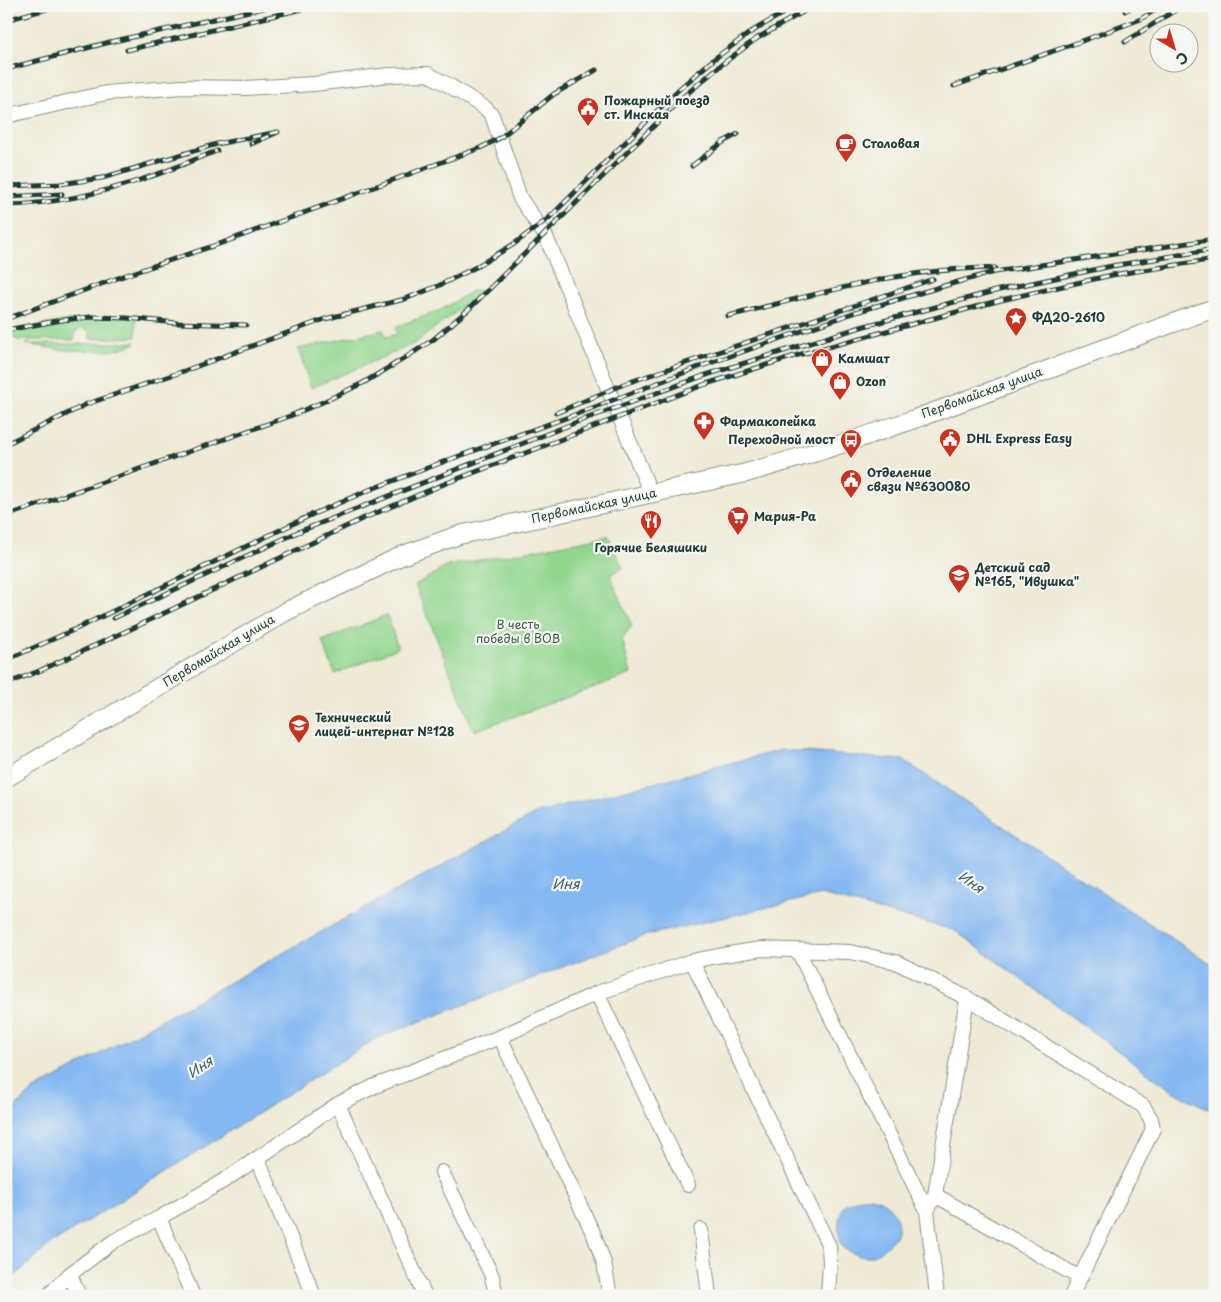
<svg xmlns="http://www.w3.org/2000/svg" width="1221" height="1302" font-family="'Playpen Sans',sans-serif">
<style>
.green{fill:#93d78f;stroke:#598a62}
.water{fill:#84b8f2;stroke:#527a93}
.lines{fill:none;stroke-linecap:round;stroke-linejoin:round}
.minor-casing{stroke:#879484;stroke-width:16}
.major-casing{stroke:#879484;stroke-width:20}
.minor{stroke:#fff;stroke-width:14}
.major{stroke:#fff;stroke-width:18}
.rail-casing{stroke:#1f3d34;stroke-width:5}
.rail{stroke:#f6f6f2;stroke-width:3;stroke-dasharray:9;stroke-linecap:butt}
.labels{text-anchor:middle;stroke-width:4.5;stroke-linejoin:round;paint-order:stroke}
.poi-label{font-size:12px;font-weight:bold;fill:#1f3d34;stroke:#f6f6f2;text-anchor:start}
.street-label{font-size:12px;fill:#1f3d34;stroke:#f6f6f2}
.park-label{font-size:12px;fill:#365c46;stroke:#f6f6f2}
.water-label{font-size:14px;font-style:italic;fill:#385c64;stroke:#f6f6f2}
</style>
<rect width="100%" height="100%" fill="#f6f6f2"/>
<filter id="ink" filterUnits="userSpaceOnUse"><feTurbulence type="fractalNoise" baseFrequency=".02" numOctaves="2"/><feDisplacementMap in="SourceGraphic" scale="10" xChannelSelector="R" yChannelSelector="G"/><feConvolveMatrix kernelMatrix="1 2 1 2 8 2 1 2 1" color-interpolation-filters="sRGB"/></filter>
<filter id="wash" filterUnits="userSpaceOnUse"><feTurbulence type="fractalNoise" baseFrequency=".0096" numOctaves="4" result="noise"/><feDisplacementMap in="SourceGraphic" scale="20" xChannelSelector="R" yChannelSelector="G"/><feGaussianBlur stdDeviation="1.12" result="paint"/><feColorMatrix in="noise" values="0 0 0 0 0 0 0 0 0 0 0 0 0 0 0 0 0 1.4 0 .05"/><feComposite in="paint" operator="in"/></filter>
<g filter="url(#wash)">
<rect width="100%" height="100%" fill="#efead5"/>
<path class="green" d="M485,290l-71,54 -103,44 -13,-39 85,-19 3,7 12,-3 -3,-7 46,-17 31,-19z
M107,317h22l7,2v18l-46,2 -1,-8 -7,-3 -7,4 -1,8h-56l-12,-6v-2c34,-7 66,-13 101,-15z
M136,342l-1,2 -23,7 -50,-1 -36,-6h57z
M608,536l15,32 -13,7 22,51 -10,12 9,36 -157,57 -59,-146 33,-19z
M387,615l11,33 -63,26 -13,-33z"/>
<path class="water" d="M781,750l122,10 312,207v145l-41,-20 -220,-162 -133,-35 -177,41 -267,102 -329,208 -42,38v-169l28,-25 503,-277z
M871,1197c16,3 32,19 25,37 -2,6 -8,10 -12,14 -4,3 -9,7 -14,8 -9,3 -21,-5 -28,-9 -5,-18 -5,-25 2,-42l13,-6z"/>
</g>
<g filter="url(#ink)">
<g class="lines">
<g class="minor-casing">
<path id="minor" d="M6,116l100,-23 76,-6 63,1 69,-4 75,-9 39,-1 22,12 35,22 7,7 28,83 25,37 7,16 99,243
M798,951l129,260
M692,961l137,285 1,17 -2,33
M597,993l91,192
M500,1037l94,198 10,28 6,33
M338,1104l87,192
M258,1159l56,137
M442,1172l50,104 4,20
M935,1195l145,83
M159,1218l34,78
M701,1230l8,66
M70,1274l9,22
M48,1296l22,-22 44,-33 45,-23 66,-38 113,-76 37,-18 125,-49 97,-44 95,-32 31,-6 38,-6 89,3 46,10 71,36 176,108 8,13 2,10 -82,167
M937,1296l-10,-85 8,-16 32,-197"/>
</g>
<g class="major-casing">
<path id="major" d="M6,778l279,-166 116,-56 58,-21 287,-62c159,-44 313,-110 469,-165"/>
</g>
<use href="#minor" class="minor"/>
<use href="#major" class="major"/>
<g class="rail-casing">
<path id="rail" d="M1125,11l8,-5
M6,20l52,-14
M1125,42l57,-36
M127,50l188,-44
M6,69l104,-27 162,-36
M954,86l128,-45 59,-22 20,-13
M692,166l31,-24 15,-8
M6,186l54,-2 42,-6 115,-34 61,-12 -27,12
M6,197l56,-3
M6,205c48,-1 97,-12 143,-28 23,-7 45,-18 68,-26
M728,316c88,-21 176,-49 267,-48
M6,319l120,-44 96,-32 258,-95 20,-10 54,-44 42,-24
M6,330l56,-10 29,-3 36,1 50,5 69,2
M556,413l68,-29 309,-105
M6,444l81,-40 97,-33 141,-52 80,-20 33,-13 38,-19 38,-23 35,-26 129,-128 36,-31 37,-27 44,-26
M6,516l284,-100 35,-15 38,-18 42,-25 29,-19 35,-30 214,-212 38,-32 35,-26 57,-33
M114,618l184,-86 279,-110 126,-46 158,-49 138,-37 113,-24 103,-17
M6,660l72,-32 233,-113 58,-25 82,-31 123,-44 125,-48 157,-55 84,-25 54,-15 221,-33
M6,684l33,-13 94,-43 229,-109 82,-35 262,-100 92,-29 203,-55 111,-25 103,-16"/>
</g>
<use href="#rail" class="rail"/>
</g>
</g>
<defs>
<g id="civic-pin" transform="scale(1.125)"><path d="M0 17L-7.5 6A9.5 9.5 0 1 1 7.5 6Z" fill="#c8321e" stroke="#f6f6f2"/><path d="M-.6-6.5H3V-4.5H.6V-3L4-1V1h2V6H-6V1h2V-1L-.6-3ZM-1.2 2.5V6h2.4V2.5Z" fill="#fff"/></g>
<g id="cafe-pin" transform="scale(1.125)"><path d="M0 17L-7.5 6A9.5 9.5 0 1 1 7.5 6Z" fill="#c8321e" stroke="#f6f6f2"/><path d="M-5.5-4.5H6V0H3Q3 3.5 0 3.5H-2.5Q-5.5 3.5-5.5 0ZM3-3.2v2h1.7v-2ZM-6 4.5H4V6H-6Z" fill="#fff"/></g>
<g id="sight-pin" transform="scale(1.125)"><path d="M0 17L-7.5 6A9.5 9.5 0 1 1 7.5 6Z" fill="#c8321e" stroke="#f6f6f2"/><path d="M0-6L1.8-2.2L6-1.7L2.9 1.2L3.7 5.4L0 3.3L-3.7 5.4L-2.9 1.2L-6-1.7L-1.8-2.2Z" fill="#fff"/></g>
<g id="shop-pin" transform="scale(1.125)"><path d="M0 17L-7.5 6A9.5 9.5 0 1 1 7.5 6Z" fill="#c8321e" stroke="#f6f6f2"/><path d="M-5-2.5h2.3a2.7 3.5 0 0 1 5.4 0H5L5.5 6h-11ZM-1.5-2.5h3a1.5 2.3 0 0 0-3 0Z" fill="#fff"/></g>
<g id="pharmacy-pin" transform="scale(1.125)"><path d="M0 17L-7.5 6A9.5 9.5 0 1 1 7.5 6Z" fill="#c8321e" stroke="#f6f6f2"/><path d="M-2-6h4v4h4v4h-4v4h-4v-4h-4v-4h4Z" fill="#fff"/></g>
<g id="bus-pin" transform="scale(1.125)"><path d="M0 17L-7.5 6A9.5 9.5 0 1 1 7.5 6Z" fill="#c8321e" stroke="#f6f6f2"/><path d="M-5-6H5V4H4V6H2V4H-2V6H-4V4H-5ZM-3.5-4V0h7V-4ZM-3.5 1.2v1.5H-2V1.2ZM2 1.2v1.5H3.5V1.2Z" fill="#fff"/></g>
<g id="supermarket-pin" transform="scale(1.125)"><path d="M0 17L-7.5 6A9.5 9.5 0 1 1 7.5 6Z" fill="#c8321e" stroke="#f6f6f2"/><path d="M-6-5.5h2.5l.6 2H6L4.5 2H-2.5L-4.4-4H-6ZM-1.5 3.2a1.3 1.3 0 1 0 .1 0ZM3 3.2a1.3 1.3 0 1 0 .1 0Z" fill="#fff"/></g>
<g id="restaurant-pin" transform="scale(1.125)"><path d="M0 17L-7.5 6A9.5 9.5 0 1 1 7.5 6Z" fill="#c8321e" stroke="#f6f6f2"/><path d="M-5-6h1v4h1v-4h1v4h1v-4h1v5L-1.5 .5V6h-2V.5L-5-1ZM5-6V6H3V1.5H1.5Q1.5-4 5-6Z" fill="#fff"/></g>
<g id="school-pin" transform="scale(1.125)"><path d="M0 17L-7.5 6A9.5 9.5 0 1 1 7.5 6Z" fill="#c8321e" stroke="#f6f6f2"/><path d="M0-5L7-2L0 1L-7-2ZM-4 1L0 2.5L4 1V4Q0 6-4 4Z" fill="#fff"/></g>
</defs>
<g fill-rule="evenodd">
<use href="#civic-pin" x="588" y="108"/>
<use href="#cafe-pin" x="846" y="144"/>
<use href="#sight-pin" x="1016" y="318"/>
<use href="#shop-pin" x="822" y="359"/>
<use href="#shop-pin" x="840" y="382"/>
<use href="#pharmacy-pin" x="704" y="422"/>
<use href="#civic-pin" x="950" y="439"/>
<use href="#bus-pin" x="851" y="440"/>
<use href="#civic-pin" x="851" y="480"/>
<use href="#supermarket-pin" x="738" y="517"/>
<use href="#restaurant-pin" x="651" y="521"/>
<use href="#school-pin" x="959" y="575"/>
<use href="#school-pin" x="299" y="725"/>
</g>
<g class="labels">
<g class="poi-label">
<text x="604" y="105">Пожарный поезд<tspan x="604" dy="14">ст. Инская</tspan></text>
<text x="862" y="148">Столовая</text>
<text x="1032" y="322">ФД20-2610</text>
<text x="838" y="363">Камшат</text>
<text x="856" y="386">Ozon</text>
<text x="720" y="426">Фармакопейка</text>
<text x="966" y="443">DHL Express Easy</text>
<text x="835" y="444" text-anchor="end">Переходной мост</text>
<text x="867" y="477">Отделение<tspan x="867" dy="14">связи №630080</tspan></text>
<text x="754" y="521">Мария-Ра</text>
<text x="651" y="552" text-anchor="middle">Горячие Беляшики</text>
<text x="975" y="572">Детский сад<tspan x="975" dy="14">№165, "Ивушка"</tspan></text>
<text x="315" y="722">Технический<tspan x="315" dy="14">лицей-интернат №128</tspan></text>
</g>
<g class="street-label">
<text transform="translate(982 393) rotate(-20)" y="4">Первомайская улица</text>
<text transform="translate(594 506) rotate(-12)" y="4">Первомайская улица</text>
<text transform="translate(219 651) rotate(-31)" y="4">Первомайская улица</text>
</g>
<g class="park-label">
<text x="518" y="629">В честь<tspan x="518" dy="14">победы в ВОВ</tspan></text>
</g>
<g class="water-label">
<text transform="translate(971 882) rotate(35)" y="5">Иня</text>
<text x="566" y="889">Иня</text>
<text transform="translate(200 1067) rotate(-34)" y="5">Иня</text>
</g>
</g>
<rect width="1221" height="1302" fill="none" stroke="#f6f6f2" stroke-width="25"/>
<g transform="translate(1174 48) rotate(142)"><circle r="24" fill="#f6f6f2" stroke="#a0aca6"/>
<path d="M0-4L9 19L0 12L-9 19Z" fill="#c8321e"/>
<text y="-8" font-size="14" font-weight="bold" text-anchor="middle" fill="#1f3d34">С</text>
</g>
</svg>
